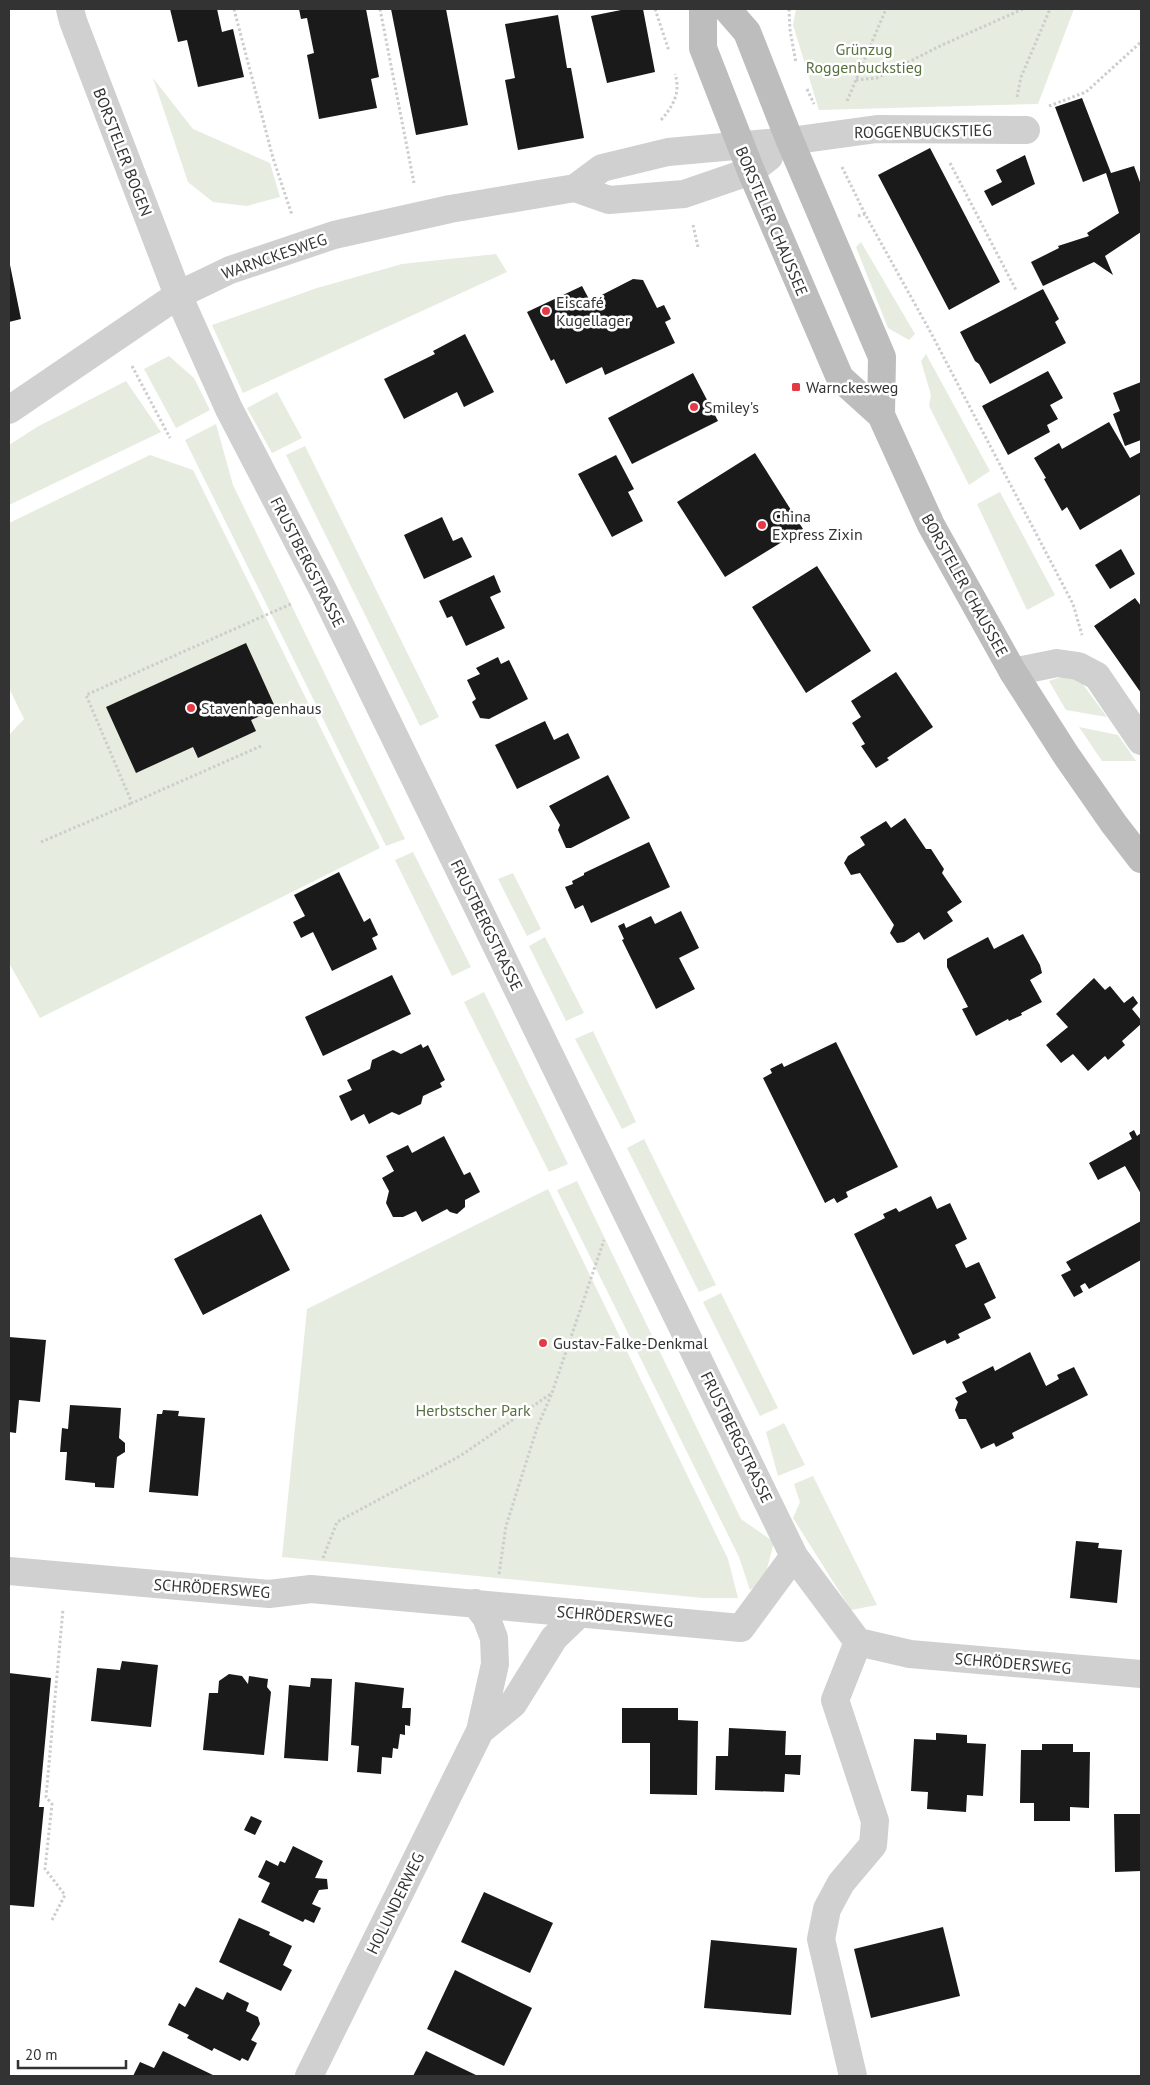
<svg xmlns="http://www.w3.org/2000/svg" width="1150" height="2085" font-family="'PT Sans',sans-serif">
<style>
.green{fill:#e6ecdf}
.building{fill:#1a1a1a}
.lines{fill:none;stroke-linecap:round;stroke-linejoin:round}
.path{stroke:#cdcdcd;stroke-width:3;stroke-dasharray:2.5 2.5;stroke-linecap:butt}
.street{stroke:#d0d0d0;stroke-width:28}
.secondary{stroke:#bdbdbd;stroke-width:28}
.poi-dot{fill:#e63946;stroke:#fff;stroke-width:2}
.labels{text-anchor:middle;stroke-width:5;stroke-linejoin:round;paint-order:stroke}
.park-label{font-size:16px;fill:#56703f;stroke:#fff}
.street-label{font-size:16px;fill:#333;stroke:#fff}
.poi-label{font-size:16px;fill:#333;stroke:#fff;text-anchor:start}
</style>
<rect width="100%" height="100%" fill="#fff"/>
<path class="green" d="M796,9h278l-36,95 -219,6 -26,-85z
M153,78l40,51 77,34 10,34 -33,9 -34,-4 -25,-20z
M861,242l54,92 -6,6 -21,-12 -32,-81z
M496,254l11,18 -264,121 -31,-68 105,-37 85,-24z
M926,354l64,117 -21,14 -40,-79 2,-11 -10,-34z
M169,356l25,22 16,32 -34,18 -32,-59z
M126,381l35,51 -152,73v-60l28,-18z
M277,392l25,46 -30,15 -25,-45z
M216,424l17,61 172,354 -19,7 -201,-406z
M305,446l134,271 -19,9 -134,-271z
M150,455l43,15 187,378 -340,170 -31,-55v-228l15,-16 -15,-31v-165z
M1000,492l55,103 -28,15 -50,-106z
M1064,676l15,3 28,38 -41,-7 -17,-29z
M1079,727l39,8 18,26h-34z
M413,852l58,115 -19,9 -57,-116z
M513,873l28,56 -14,7 -29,-57z
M545,937l39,76 -18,8 -37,-75z
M484,992l84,172 -19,8 -85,-170z
M593,1031l43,91 -14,7 -47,-90z
M644,1139l72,146 -17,7 -72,-144z
M577,1181l164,338 33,23 -10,38 -14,10 -11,-33 -182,-367z
M548,1189l180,370 10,39h-35l-421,-41 25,-248z
M721,1293l57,115 -18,8 -57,-114z
M784,1423l21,42 -27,11 -12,-44z
M813,1476l64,129 -26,5 -58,-92 7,-16 -6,-18z"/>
<path class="building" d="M170,9h47l5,23 11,-3 11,48 -46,10 -11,-47 -9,2z
M299,9h67l13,68 -8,2 6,29 -58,11 -12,-64 7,-2 -7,-35 -6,1z
M391,9h55l22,116 -52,10z
M626,9h17l12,63 -48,11 -16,-67z
M558,15l9,53h4l13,70 -66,12 -13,-70 10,-2 -10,-54z
M1082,98l29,75 23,-7 7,19v47l-36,24 8,19 -19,-13 -51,24 -12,-24 28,-14 -1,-2 31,-10 -2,-3 32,-20 -13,-40 -23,9 -28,-75z
M930,148l70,134 -51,28 -71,-135z
M1025,155l10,29 -43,22 -8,-15 18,-9 -6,-12z
M9,260l12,59 -12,3z
M633,279l10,1 14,28 7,-3 7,14 -6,3 10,21 -70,32 -3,-8 -36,17 -12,-25 -3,2 -24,-49 55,-26 8,15z
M1043,289l16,30 -4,3 11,21 -76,41 -11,-20 -4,-3 -15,-29z
M465,334l29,58 -30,15 -7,-15 -53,27 -20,-40 51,-25 -2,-3z
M1048,371l15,27 -13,7 8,14 -11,6 3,7 -42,23 -26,-49z
M693,373l25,48 -86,43 -24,-46z
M1141,382v58l-16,6 -12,-32 7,-3 -7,-18z
M1109,422l21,36 11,-6v42l-61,36 -13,-23 -5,4 -18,-32 2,-1 -12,-20 25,-15 3,6z
M755,453l48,76 -78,48 -48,-75z
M616,455l18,34 -6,3 15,29 -31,16 -34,-63z
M442,517l11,24 9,-4 10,20 -48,22 -20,-44z
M1121,549l14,25 -25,15 -15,-24z
M817,566l54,85 -65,42 -54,-86z
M494,575l7,17 -11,5 15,31 -39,18 -14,-30 -5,2 -8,-17z
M1135,598l6,8v87l-47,-67z
M246,643l30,66 -25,11 5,11 -58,27 -5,-11 -57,26 -30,-66z
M498,657l3,7 8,-4 19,39 -39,20 -9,-1 -8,-16 4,-3 -9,-19 13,-6 -4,-6z
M896,672l37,55 -46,31 2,2 -13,8 -15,-22 4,-2 -13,-21 9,-6 -10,-16z
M545,721l9,19 14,-7 12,25 -63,31 -22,-44z
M608,775l22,43 -59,30h-5l-8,-18 2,-5 -11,-19z
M905,818l21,31h5l13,20 -2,4 20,29 -15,10 6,9 -29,19 -5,-8 -15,10 -7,1 -7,-10 4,-8 -34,-52 -9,2 -7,-12 4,-7 17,-11 -5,-8 26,-16 5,7z
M649,842l21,45 -79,36 -8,-18 -8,4 -10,-22 8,-3 -1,-3 12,-6v-2z
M339,872l25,50 6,-4 8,17 -6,3 5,11 -45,22 -19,-39 -12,6 -8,-16 12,-6 -11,-21z
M681,911l18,37 -20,10 16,31 -39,20 -34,-69 2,-1 -6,-13 6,-3 2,5 25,-12 4,8z
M1023,934l17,31 2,8 -12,7 12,22 -21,11 1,2 -13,6 -1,-2 -32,17 -14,-27 6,-2 -21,-40v-8l41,-22 6,12z
M392,975l19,39 -88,42 -18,-39z
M1094,978l11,12 5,-4 14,17 9,-7 5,7 -6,6 9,11v4l-19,17 3,4 -17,15 -3,-4 -17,15 -15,-17 -12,9 -15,-18 22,-18 -12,-13z
M836,1042l62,125 -52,25 2,5 -11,6 -3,-5 -9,5 -62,-125 9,-5 -2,-4 12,-6 2,4z
M421,1044l2,4 5,-3 17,35 -5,3 2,4 -19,9 -2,8 -22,11 -7,-3 -23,12 -5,-10 -13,7 -12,-25 13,-6 -5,-10 23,-11 2,-9 21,-10 8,4z
M1134,1130l3,6 4,-3v61l-16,-28 -27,14 -9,-17 43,-24 -3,-6z
M444,1136l20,39 6,-3 10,20 -15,8v7l-8,7 -7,-2 -3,-3 -25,13 -6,-11 -13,6h-10l-7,-14 3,-12 -7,-13 12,-7 -8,-15 22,-11 4,8z
M931,1196l6,13 13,-6 17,36 -12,6 11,23 13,-6 17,36 -12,6 7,14 -33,16 2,4 -13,6 -2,-4 -32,15 -59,-121 31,-16 -2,-4 13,-6 3,4z
M261,1214l29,56 -87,45 -29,-56z
M1141,1221l-1,32 1,7 -52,29 -4,-6 -5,3 3,6 -9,5 -13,-22 10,-5 -5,-8z
M9,1337l37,3 -6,62 -21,-2 -3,33 -7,-1z
M1030,1352l16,34 13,-7 -2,-4 17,-8 14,28 -76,38 2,5 -18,9 -2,-4 -13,6 -15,-30h-7l-4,-9 3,-8 -3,-4 12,-6 -5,-10 31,-16 2,5z
M70,1405l51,3 -2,30 6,5v9l-8,5 -3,31 -19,-1v-4l-30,-3 2,-28h-7l2,-24 6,1z
M163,1410l16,1 -1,5 27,2 -7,78 -49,-4 8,-78h5z
M1076,1541l23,2 -1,5 24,2 -5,53 -47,-5z
M122,1661l36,4 -7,62 -60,-6 6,-53 23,2z
M9,1673l42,5 -12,129h5l-10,100 -25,-2z
M229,1674l13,2 6,8 1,-8 19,3 -1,8 4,5 -7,63 -61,-5 6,-57h9l1,-12z
M311,1678l21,1 -4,82 -44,-3 5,-73 21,2z
M355,1682l49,6 -2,20h9l-1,18 -5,-1v10l-5,-1 -2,15 -5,-1 -1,10 -10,-1 -1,17 -24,-2 2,-26 -8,-1z
M622,1708h56v12l20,1 -1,74 -47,-1v-51h-28z
M729,1728l57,3 -1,24h16l-1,20 -15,-1 -1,18 -69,-2 1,-34h12z
M936,1733l31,2v8l19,1 -3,52 -16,-1 -1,17 -39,-3 1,-17 -17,-1 3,-52 22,1z
M1042,1744h31v8h17l-1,56 -19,-1v14h-36v-18h-14l1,-53h21z
M1114,1814h27v57l-26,1z
M251,1816l11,5 -7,14 -11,-5z
M293,1846l30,15 -8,17 12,1 1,10 -9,1 -7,14 9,4 -7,15 -9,-4 -2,3 -42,-20 9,-19 -12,-6 8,-17 12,6 2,-5 5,2z
M484,1892l69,31 -23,50 -69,-31z
M239,1918l31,14 -1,3 23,11 -9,19 9,5 -11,21 -62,-29z
M943,1927l17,69 -89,22 -17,-69z
M711,1940l86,8 -6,67 -87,-7z
M455,1970l77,38 -28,58 -77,-37z
M196,1987l27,13 4,-8 22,11 -3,8 12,6 2,7 -9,16 6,3 -9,18 -6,-3 -2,3 -26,-13 -2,3 -25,-13 2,-3 -21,-10 11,-22 6,4z
M163,2051l52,25h-82l7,-14 14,6z
M426,2051l52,25h-65z"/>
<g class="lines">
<path class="path" d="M234,9l39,149 19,57
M380,9l34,174
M655,9l14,42
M789,9l1,21 6,33
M856,80l21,-2 65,-33 81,-36
M807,89l7,15
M1017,97l4,-20 29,-68
M847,101l39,-92
M1049,106l37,-14 55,-50
M661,120c12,-14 20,-27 14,-46
M950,163l66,127
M842,167l23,47
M858,216l7,-2 66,119 142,271 9,31
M693,225l5,22
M132,366l38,72
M261,746l-129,57 -46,-108 207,-92
M41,842l91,-39
M323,1558l14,-36 123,-66 92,-63 52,-153
M499,1574l7,-48 31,-98 15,-35
M52,1920l13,-25 -20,-26 7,-65 -6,-7 17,-188"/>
<path class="street" d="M70,9l3,12 105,274 51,114 94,181 471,966 64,86 52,12 231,20
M575,188l34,12 75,-6 67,-23 18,-14
M9,410l169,-115 52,-25 104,-35 116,-26 125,-21 27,-20 66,-16 122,-11 87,-12 149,1
M1013,672l44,-9 21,3 19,10 44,65
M9,1571l260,23 42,-5 430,39 53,-72
M480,1731l33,-27 41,-66 26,-25
M309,2076l171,-345 15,-67 -1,-26 -8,-21 -11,-14
M853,2076l-32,-137 6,-30 14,-26 32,-38 2,-24 -40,-121 23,-58"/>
<path class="secondary" d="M703,9v39l48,123 89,207 41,37 50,110 82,147 53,83 48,69 27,35
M727,9l20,23 43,109 92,216 -1,58"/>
</g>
<g class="poi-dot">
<circle cx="546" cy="311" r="5"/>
<rect x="791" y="382" width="10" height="10" rx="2.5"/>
<circle cx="694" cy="407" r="5"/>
<circle cx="762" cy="525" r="5"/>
<circle cx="191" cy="708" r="5"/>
<circle cx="543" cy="1343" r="5"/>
</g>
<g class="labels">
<g class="park-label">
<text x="864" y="55">Grünzug<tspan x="864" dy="18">Roggenbuckstieg</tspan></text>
<text x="473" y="1416">Herbstscher Park</text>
</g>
<g class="street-label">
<text transform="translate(923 131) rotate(-1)" y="6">ROGGENBUCKSTIEG</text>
<text transform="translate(123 152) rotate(69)" y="6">BORSTELER BOGEN</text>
<text transform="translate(772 221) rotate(67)" y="6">BORSTELER CHAUSSEE</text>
<text transform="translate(274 256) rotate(-19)" y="6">WARNCKESWEG</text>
<text transform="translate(308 562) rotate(63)" y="6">FRUSTBERGSTRASSE</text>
<text transform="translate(965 585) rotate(61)" y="6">BORSTELER CHAUSSEE</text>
<text transform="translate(487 925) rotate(64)" y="6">FRUSTBERGSTRASSE</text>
<text transform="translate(737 1437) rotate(64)" y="6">FRUSTBERGSTRASSE</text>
<text transform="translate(212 1588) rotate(4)" y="6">SCHRÖDERSWEG</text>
<text transform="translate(615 1616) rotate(5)" y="6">SCHRÖDERSWEG</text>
<text transform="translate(1013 1663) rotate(5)" y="6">SCHRÖDERSWEG</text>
<text transform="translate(395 1903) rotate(-64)" y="6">HOLUNDERWEG</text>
</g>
<g class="poi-label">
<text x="556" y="308">Eiscafé<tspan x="556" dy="18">Kugellager</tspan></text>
<text x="806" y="393">Warnckesweg</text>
<text x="704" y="413">Smiley's</text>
<text x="772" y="522">China<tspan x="772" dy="18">Express Zixin</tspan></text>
<text x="201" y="714">Stavenhagenhaus</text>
<text x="553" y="1349">Gustav-Falke-Denkmal</text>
</g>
</g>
<rect width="1150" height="2085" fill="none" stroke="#333333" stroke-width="20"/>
<path d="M18 2060v8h108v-8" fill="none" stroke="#333333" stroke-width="2.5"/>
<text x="25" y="2060" font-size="15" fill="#333333" stroke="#ffffff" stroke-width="4" paint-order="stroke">20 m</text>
</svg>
